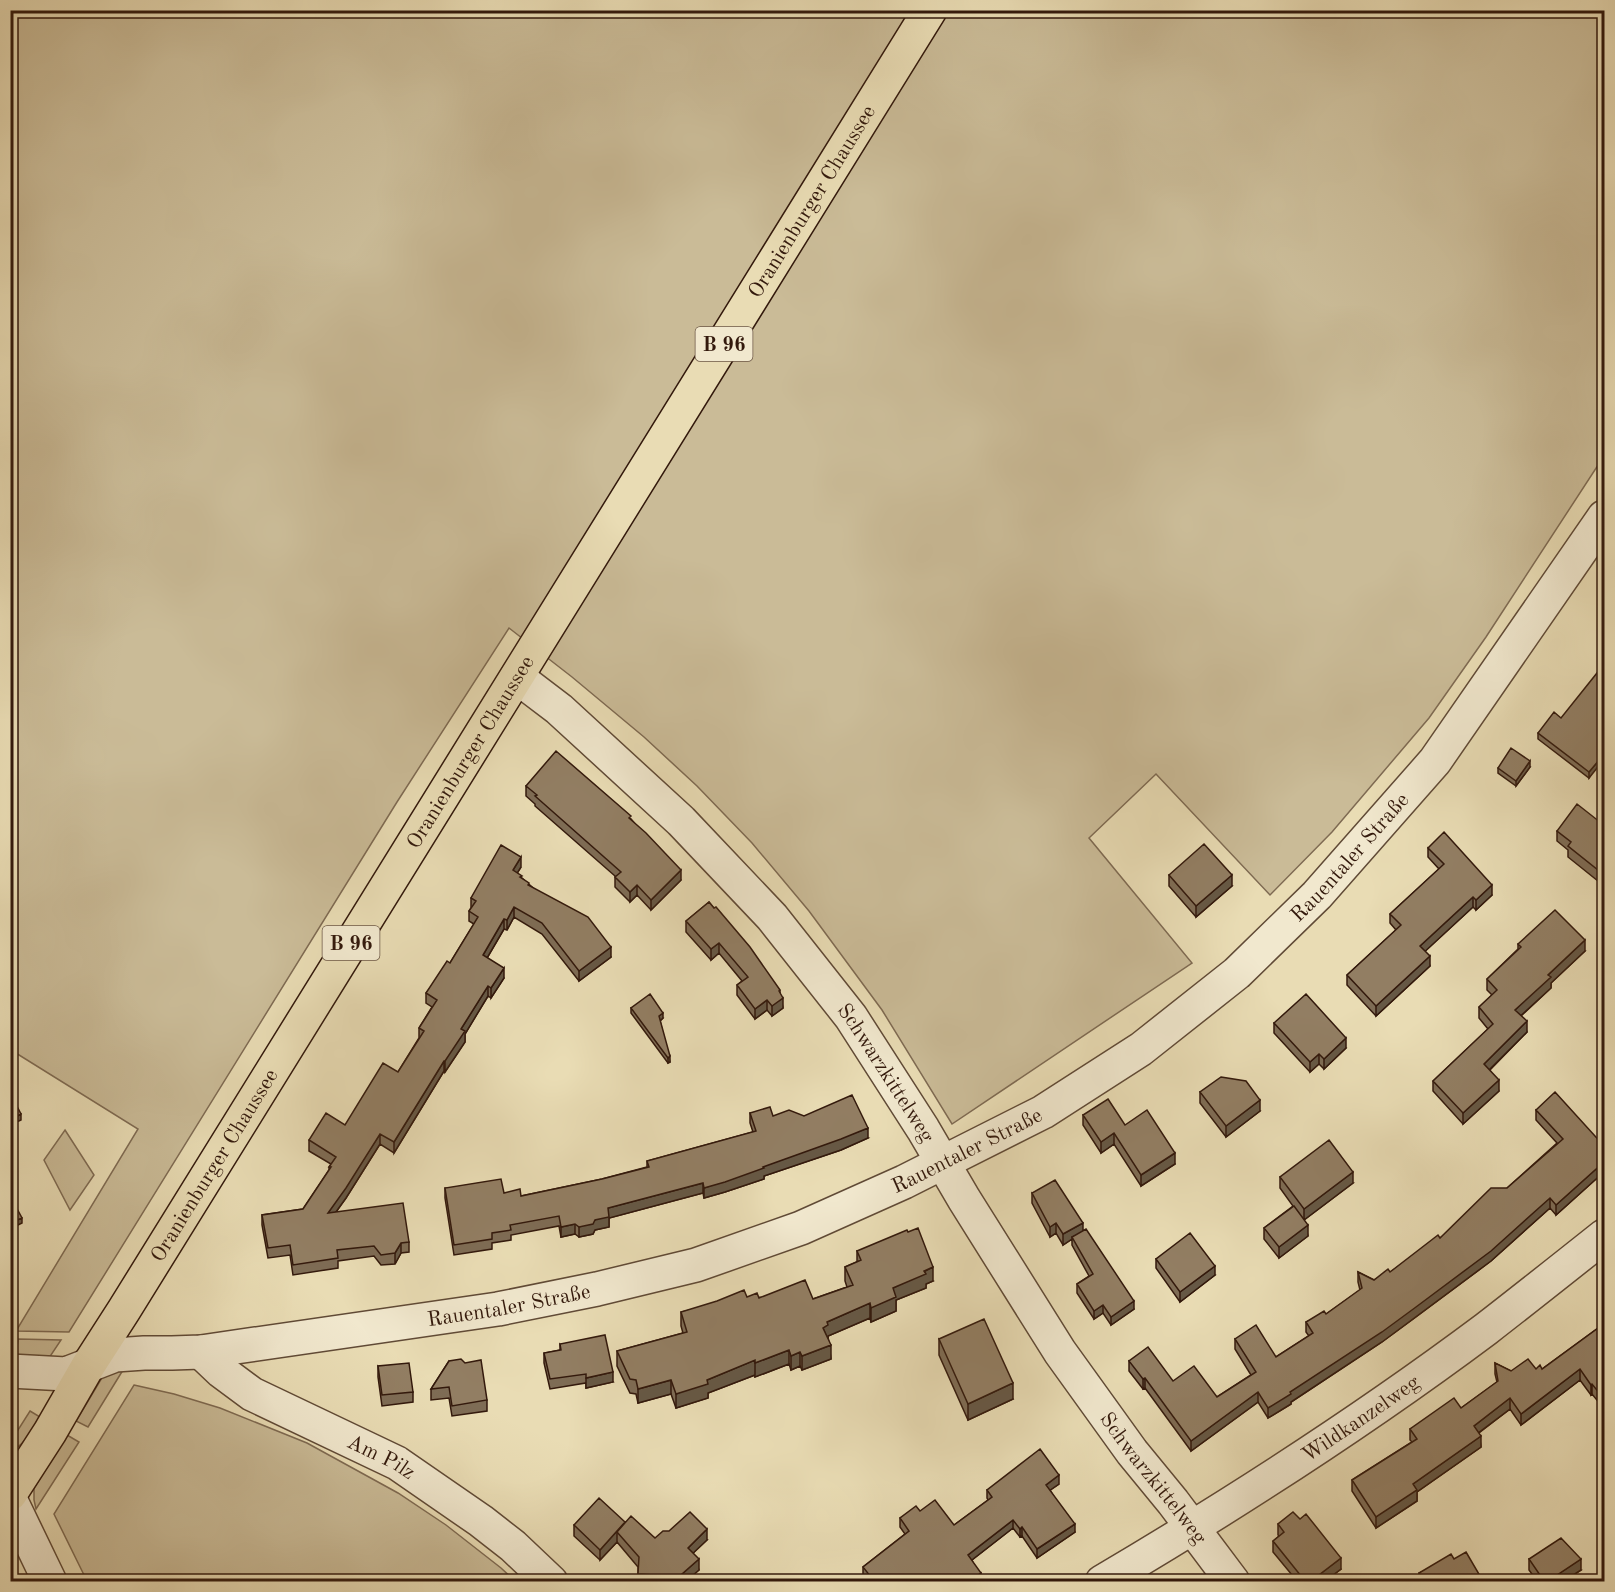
<svg xmlns="http://www.w3.org/2000/svg" width="1615" height="1592" font-family="'Old Standard TT',serif">
<style>
.green{fill:#cabb97;stroke:#7e6a52;stroke-width:1.5}
.lines{fill:none;stroke-linecap:round;stroke-linejoin:round}
.minor-casing{stroke:#604a36;stroke-width:36}
.major-casing{stroke:#33190c;stroke-width:36}
.minor{stroke:#f1e8ce;stroke-width:33}
.major{stroke:#e9dcb4;stroke-width:33}
.wall{fill:#7e6c55;stroke:#33190c;stroke-width:1.5}
.shaded-wall{fill:#665845;stroke:#33190c;stroke-width:1.5}
.building{fill:#927e63;stroke:#33190c;stroke-width:1.5}
.labels{text-anchor:middle;stroke-width:5;stroke-linejoin:round;paint-order:stroke}
.shield{fill:#f1e8ce;stroke:#6c5746;stroke-width:1.5}
.shield-label{font-size:20px;font-weight:bold;fill:#33190c}
.street-label{font-size:21px;fill:#33190c;stroke:#f1e8ce}
</style>
<rect width="100%" height="100%" fill="#e9dcb4"/>
<filter id="stains"><feTurbulence type="fractalNoise" baseFrequency=".00333" numOctaves="4"/><feColorMatrix values="0 0 0 0 .2 0 0 0 0 .09 0 0 0 0 .02 0 0 0 .5 -.17"/></filter>
<radialGradient id="worn" r=".72"><stop offset=".6" stop-color="#630" stop-opacity="0"/><stop offset="1" stop-color="#630" stop-opacity=".3"/></radialGradient>
<path class="green" d="M10,11h1594v445l-118,181 -57,81 -97,114 -62,63 -114,-121 -67,64 103,125 -240,161 -70,-114 -73,-99 -57,-68 -55,-57 -53,-49 -72,-60 -63,-49 -112,174 -328,530 -53,-1 122,-202 -127,-79z
M65,1130l29,45 -24,35 -26,-50z
M18,1339l43,1 -12,18 -33,-1z
M123,1370l-35,57 -12,-6 27,-45z
M134,1385l40,9 46,14 87,35 91,50 48,32 55,43 14,13h-428l-33,-67z
M30,1411l10,6c-7,11 -16,30 -29,33v-9z
M67,1435l12,7 -43,67 -2,-9v-12z"/>
<g class="lines">
<g class="minor-casing">
<g id="minor">
<path id="s1" d="M517,677l42,32 122,112 91,96 79,100 72,112 41,70 96,153 72,100 41,50 60,80"/>
<path id="s2" d="M201,1352l20,19 31,23 145,69 84,58 32,25 38,36"/>
<path id="s3" d="M10,1371l56,3 49,-19 29,-2h28l29,-1 297,-43 99,-20 99,-24 105,-37 103,-46 139,-70 98,-63 96,-76 80,-78 118,-134 169,-244"/>
<path d="M10,1499l40,83"/>
<path id="s4" d="M1102,1582c132,-78 261,-161 384,-253 40,-31 79,-62 118,-93"/>
</g>
</g>
<g class="major-casing">
<g id="major">
<path id="s5" d="M10,1494l40,-62 38,-66 36,-56 806,-1300"/>
</g>
</g>
<use href="#minor" class="minor"/>
<use href="#major" class="major"/>
</g>
<path class="wall" d="M1561,718l42,33 -14,27 -51,-39v-6z
M1530,767l-14,19 -18,-13v-5z
M526,786l105,33 50,61 -30,30 -14,-15 -7,7 -15,-15v-11l-80,-70v-2l-9,-8z
M1605,826v57l-2,2 -35,-28v-7l-11,-9v-10z
M1428,848l64,47 -16,15 -3,-3 -48,44 5,15 -54,50 -29,-31v-10l49,-45 -6,-7v-9l49,-45 -11,-12z
M521,867l-4,6 5,5 89,79 -32,24 -37,-47 -28,-17 -7,13 -3,-1 -17,29 17,20 -13,20 -3,-2 -23,38v8l-20,30 -1,-1 -50,82 -14,-9 -34,54 -10,14 73,30v10l-8,1 -6,11 -14,1 -7,-9 -36,5v7l-45,7 -3,-20 -22,3 -6,-33v-10l41,-6 26,-39v-3l2,-3 -22,-13v-11l36,-15 53,-53 21,-34v-10l13,-21 -6,-4v-10l24,-30 24,-39 -5,-3v-10l2,-3v-10z
M1169,875l63,11 -36,31 -27,-31z
M709,902l71,91 3,15 -11,8 -5,-6 -12,9 -18,-24v-10l5,-4 -23,-28 -8,7 -25,-28v-11z
M1518,944l67,7 -34,32v5l-30,28 6,16 -37,38 9,21 -36,33 -30,-33v-10l55,-52 -9,-11v-11l13,-12 -5,-5v-11l31,-30z
M631,1008l32,10 -3,3 10,41 -2,1 -37,-50z
M1274,1023l72,25 -22,21 -5,-5 -9,8 -36,-39z
M1200,1092l60,19 -34,26 -26,-34z
M1536,1110l69,37v24l-49,44 -6,-7 -59,53 -75,56 -34,25 -91,60v2l-23,14 -10,-16 -67,49 -46,-63 -2,1 -14,-18v-10l44,20 44,16 34,-22 -16,-26v-10l41,18 33,-21 -3,-4v-10l20,-8 34,-24 -2,-8v-10l16,8 16,-8 50,-34 67,-50 50,-45 -21,-23z
M750,1113l23,3 95,22 -27,12 -77,26v3l-39,13 -21,6 -1,-5 -94,25v9l-14,3 -2,4 -14,3 -4,-3 -14,3 -2,-11 -48,9v5l-19,3v6l-38,6 -9,-57v-10l59,5 17,3 81,-17 45,-12v-6l106,-29 -3,-9z
M1083,1115l42,10 50,39 -34,22 -27,-42 -13,9 -18,-28z
M1280,1177l73,6 -49,37 4,16 -29,22 -15,-19v-11l29,-22 -13,-18z
M1032,1193l51,37 51,79 -23,16 -8,-12 -9,6 -17,-26v-9l12,-8 -17,-31v-6l-9,6 -7,-12 -6,4 -18,-34z
M857,1251l76,30 -7,3v4l-30,12v11l-25,11 -1,-4 -42,18 3,23 -29,11 -2,-4 -9,4 -2,-6 -34,13v-2l-47,18v5l-32,10 -5,-14 -33,9 -2,-9 -6,-1 -13,-27v-15l66,-18 -2,-7v-14l66,-15 66,2 34,-12 -2,-6v-14l12,-5z
M1156,1259l59,16 -35,27 -24,-34z
M1605,1323v87l-13,-16 -1,1 -11,-15 -59,45 -11,-16 -31,24 2,14 -64,45v9l-41,27 -24,-37v-11l60,-38 -2,-2v-11l51,-21 36,-26 -2,-8v-11l16,8 31,-2z
M939,1339l74,60 -45,21 -29,-65z
M560,1344l53,38 -27,6v-5l-36,6 -6,-26v-10l16,-3z
M449,1361l38,39v11l-35,5 -3,-18 -18,2v-11z
M378,1366l35,26v10l-31,4 -4,-29z
M1059,1484l-9,6 25,42 -38,26 -15,-22 -2,1 -7,-9 -41,32 8,21h-112l-5,-6v-8l42,-33 -5,-7v-9l20,-7 34,14 34,-25 -1,-2v-8z
M1300,1519l41,50 -16,12h-28l-24,-29v-11l6,-5 -1,-1v-11z
M625,1522l30,16 52,2 -14,13 6,17 -13,11h-48v-14l-21,-25 -17,18 -26,-24v-11z
M1454,1559l29,22h-64v-8z
M1529,1559l52,11 -17,11h-27l-8,-11z"/>
<path class="shaded-wall" d="M1605,743v5l-5,6v-5z
M1605,753v5l-16,20v-6z
M1530,761v6l-14,19v-5z
M521,857v10l-8,13v-10z
M681,870v10l-30,30v-10z
M1605,872v11l-2,2v-11z
M1232,875v11l-36,31v-11z
M637,885v10l-7,7v-10z
M1492,885v10l-16,15v-10z
M1473,897v10l-53,49v-10z
M514,907v10l-7,13v-10z
M504,919v10l-21,36v-10z
M1585,940v11l-34,32v5l-36,33v-11l33,-35z
M719,943v10l-8,7v-11z
M611,947v10l-32,24v-10z
M1430,956v10l-54,50v-10z
M504,968v10l-13,20v-10z
M488,986v10l-23,38v8l-20,30v-11l16,-32z
M780,990v10l3,-2v10l-11,8v-10z
M767,1000v10l-12,9v-10z
M663,1013v5l-4,4v-6z
M1527,1021v11l-43,43v-11z
M1346,1038v10l-22,21v-10z
M1319,1054v10l-9,8v-10z
M670,1056v6l-2,1v-5z
M444,1061v10l-50,82v-11z
M1499,1080v11l-36,33v-11z
M1260,1100v11l-34,26v-11z
M21,1114v6l-11,5v-5z
M868,1128v10l-27,12 -77,26v3l-39,13 -21,6v-10z
M1114,1133v11l-13,9v-11z
M380,1134v10l-34,54 -18,25v-10z
M1175,1153v11l-34,22v-11z
M14,1161v6l-4,1v-5z
M1605,1161v10l-49,44v-10z
M1353,1172v11l-49,37v-11z
M703,1183v10l-94,25v9l-14,3 -2,4 -14,3v-10l16,-7 13,-12z
M1550,1198v10l-59,53 -109,81 -91,60v2l-23,14v-10z
M22,1218v5l-12,6v-6z
M1056,1223v10l-6,4v-10z
M1083,1223v10l-11,4v2l-9,6v-11z
M575,1224v10l-14,3v-10z
M1308,1225v11l-29,22v-11z
M401,1243v10l-6,11v-11z
M1215,1266v9l-35,27v-10z
M933,1267v14l-7,3v4l-30,12v11l-25,11v-14l22,-20z
M1134,1301v8l-23,16v-8z
M870,1303v15l-42,18v4l-5,-12 4,-6z
M1103,1305v8l-9,6v-8z
M831,1345v14l-29,11v-14z
M789,1350v14l-34,13v-14z
M800,1352v14l-9,4v-14z
M755,1360v15l-47,18v5l-32,10v-14l31,-14z
M1580,1369v11l-59,45v-11z
M613,1372v10l-27,6v-10z
M1145,1378v10l-2,1v-10z
M671,1380v14l-33,9v-14z
M1013,1383v16l-45,21v-16z
M1592,1384v10l-1,1v-10z
M1258,1392v10l-67,49v-10z
M1510,1398v11l-36,27v-10z
M1481,1436v11l-64,45v9l-41,27v-11l37,-33z
M1059,1475v9l-13,9v-8z
M1013,1520v8l-45,35v-8z
M625,1522l-8,10v10l-17,18v-10z
M1075,1524v8l-38,26v-9z
M1022,1527v9l-2,1v-8z
M707,1529v11l-19,18v-10z
M1341,1558v11l-16,12h-14z
M699,1559v11l-13,11h-12z
M1581,1559v11l-17,11h-16z
M981,1573l-1,8h-11z"/>
<path class="building" d="M1605,663v80l-5,6 5,4 -16,19 -51,-39 16,-21 7,6z
M1511,748l19,13 -14,20 -18,-13z
M556,751l75,65 -2,2 17,15 35,37 -30,30 -14,-15 -7,7 -15,-15 6,-5 -86,-76 2,-1 -11,-9z
M1577,804l28,22v46l-2,2 -35,-28 3,-4 -14,-11z
M1444,832l48,53 -16,15 -3,-3 -53,49 10,10 -54,50 -29,-31 54,-50 -11,-11 54,-50 -16,-16z
M1204,844l28,31 -36,31 -27,-31z
M501,845l20,12 -8,13 9,6 -2,1 9,6 -1,2 60,32 23,30 -32,24 -37,-48 -28,-16 -7,13 -3,-1 -21,36 21,13 -13,20 -3,-2 -27,43 4,2 -20,30h-1l-50,81 -14,-8 -34,54 -18,25 75,-10 6,39 -8,1 -6,10 -14,2 -7,-9 -37,4 1,8 -45,7 -3,-20 -22,3 -6,-33 41,-6 28,-42h-2l7,-10 -27,-17 17,-27 19,12 38,-62 15,9 26,-41 -5,-3 18,-28 -11,-7 21,-32 3,2 28,-46 -9,-6 7,-10 -5,-3z
M709,902l5,6 2,-1 34,40 30,43 -1,1 4,7 -11,8 -5,-6 -12,9 -18,-24 11,-8 -29,-34 -8,6 -25,-28z
M1555,910l30,30 -37,35 3,2 -36,33 12,11 -43,43 15,16 -36,33 -30,-32 60,-57 -14,-17 18,-17 -10,-11 34,-32 -3,-3z
M650,994l13,19 -4,3 11,40 -2,2 -37,-50z
M1306,994l40,44 -22,21 -5,-5 -9,8 -36,-39z
M1221,1077l25,4 14,19 -34,26 -26,-34z
M1555,1092l50,55v14l-49,44 -6,-7 -59,53 -75,56 -34,25 -92,60 1,2 -23,14 -10,-16 -67,49 -46,-63 -2,1 -14,-18 19,-14 25,34 21,-15 23,31 39,-25 -21,-33 21,-14 20,32 37,-24 -7,-11 18,-11 2,3 36,-26 -4,-16 16,8 14,-11 2,3 48,-37 2,3 51,-50h16l56,-49 -27,-29z
M10,1093l11,21 -11,6z
M852,1095l16,33 -27,11 -78,28 1,1 -39,14 -21,6 -1,-5 -95,25 1,9 -14,3 -2,4 -14,3 -4,-3 -14,3 -2,-11 -49,9 1,5 -19,3v6l-38,6 -9,-57 56,-9 3,14 16,-4 1,7 81,-17 47,-12 -2,-6 109,-30 -6,-18 20,-6 3,9 16,-6 15,6z
M1108,1099l17,26 22,-15 28,43 -34,22 -27,-42 -13,9 -18,-27z
M1329,1140l24,32 -49,37 -24,-32z
M10,1155l4,6 -4,2z
M1055,1180l28,43 -20,11 -7,-11 -6,4 -18,-34z
M10,1196l12,22 -12,5z
M1294,1206l14,19 -29,22 -15,-19z
M918,1228l15,39 -9,4 2,3 -33,14 3,9 -25,11 -1,-5 -43,19 1,3 -5,3 8,17 -29,11 -2,-4 -9,4 -2,-6 -34,13v-3l-48,20 1,4 -32,10 -5,-14 -33,9 -2,-9 -6,-1 -13,-28 70,-19 -6,-20 36,-11 27,-11 3,7 10,-4 2,5 46,-18 8,19 40,-14 -8,-18 16,-7 -4,-9 50,-21 1,2z
M1086,1229l48,72 -23,16 -8,-12 -9,6 -17,-27 16,-10 -21,-37z
M1190,1233l25,33 -35,26 -24,-33z
M984,1319l29,64 -45,21 -29,-65z
M1605,1323v77l-13,-16 -1,1 -11,-16 -59,45 -11,-16 -36,28 7,10 -68,48 4,6 -41,27 -24,-37 65,-41 -7,-10 44,-31 7,10 37,-27 -3,-18 16,8 17,-12 8,10 4,-4 2,4z
M605,1335l8,37 -27,6v-4l-36,5 -6,-26 17,-3 -1,-6z
M461,1359l4,4 16,-3 6,40 -35,6 -3,-19 -18,2 18,-28z
M409,1363l4,29 -31,3 -4,-29z
M1040,1449l19,26 -13,10 29,39 -38,25 -15,-22 -2,2 -7,-9 -45,35 13,18 -12,8h-95l-11,-14 46,-36 -9,-13 16,-12 4,5 15,-11 19,25 38,-28 -5,-7z
M599,1498l26,24 -25,28 -26,-25z
M690,1512l17,17 -19,19 11,11 -25,22h-14l-5,-6 -17,-1 1,-17 -22,-25 14,-16 24,22 8,-7h6z
M1293,1512l7,7 6,-5 35,44 -30,23h-6l-32,-40 11,-9 -6,-8z
M1561,1538l20,21 -33,22h-4l-15,-22z
M1466,1552l17,29h-58l-6,-8 32,-19 3,5z"/>
<g class="labels">
<g class="shield">
<rect x="695.5" y="327" width="57" height="34" rx="4.5"/>
<rect x="322.5" y="926" width="57" height="34" rx="4.5"/>
</g>
<g class="shield-label">
<text x="724" y="351">B 96</text>
<text x="351" y="950">B 96</text>
</g>
<g class="street-label">
<text dy="7" stroke="none"><textPath href="#s5" startOffset="1521">Oranienburger Chaussee</textPath></text>
<text dy="7" stroke="none"><textPath href="#s5" startOffset="873">Oranienburger Chaussee</textPath></text>
<text dy="7" stroke="none"><textPath href="#s3" startOffset="1478">Rauentaler Straße</textPath></text>
<text dy="7" stroke="none"><textPath href="#s1" startOffset="544">Schwarzkittelweg</textPath></text>
<text dy="7" stroke="none"><textPath href="#s3" startOffset="992">Rauentaler Straße</textPath></text>
<text dy="7" stroke="none"><textPath href="#s5" startOffset="387">Oranienburger Chaussee</textPath></text>
<text dy="7" stroke="none"><textPath href="#s3" startOffset="506">Rauentaler Straße</textPath></text>
<text dy="7" stroke="none"><textPath href="#s4" startOffset="306">Wildkanzelweg</textPath></text>
<text dy="7" stroke="none"><textPath href="#s2" startOffset="210">Am Pilz</textPath></text>
<text dy="7" stroke="none"><textPath href="#s1" startOffset="1030">Schwarzkittelweg</textPath></text>
</g>
</g>
<rect width="1615" height="1592" fill="none" stroke="#e9dcb4" stroke-width="36"/>
<rect x="12" y="12" width="1591" height="1568" fill="none" stroke="#33190c" stroke-width="3"/>
<rect x="18" y="18" width="1579" height="1556" fill="none" stroke="#33190c" stroke-width="1.5"/>
<rect width="100%" height="100%" filter="url(#stains)"/>
<rect width="100%" height="100%" fill="url(#worn)"/>
</svg>
